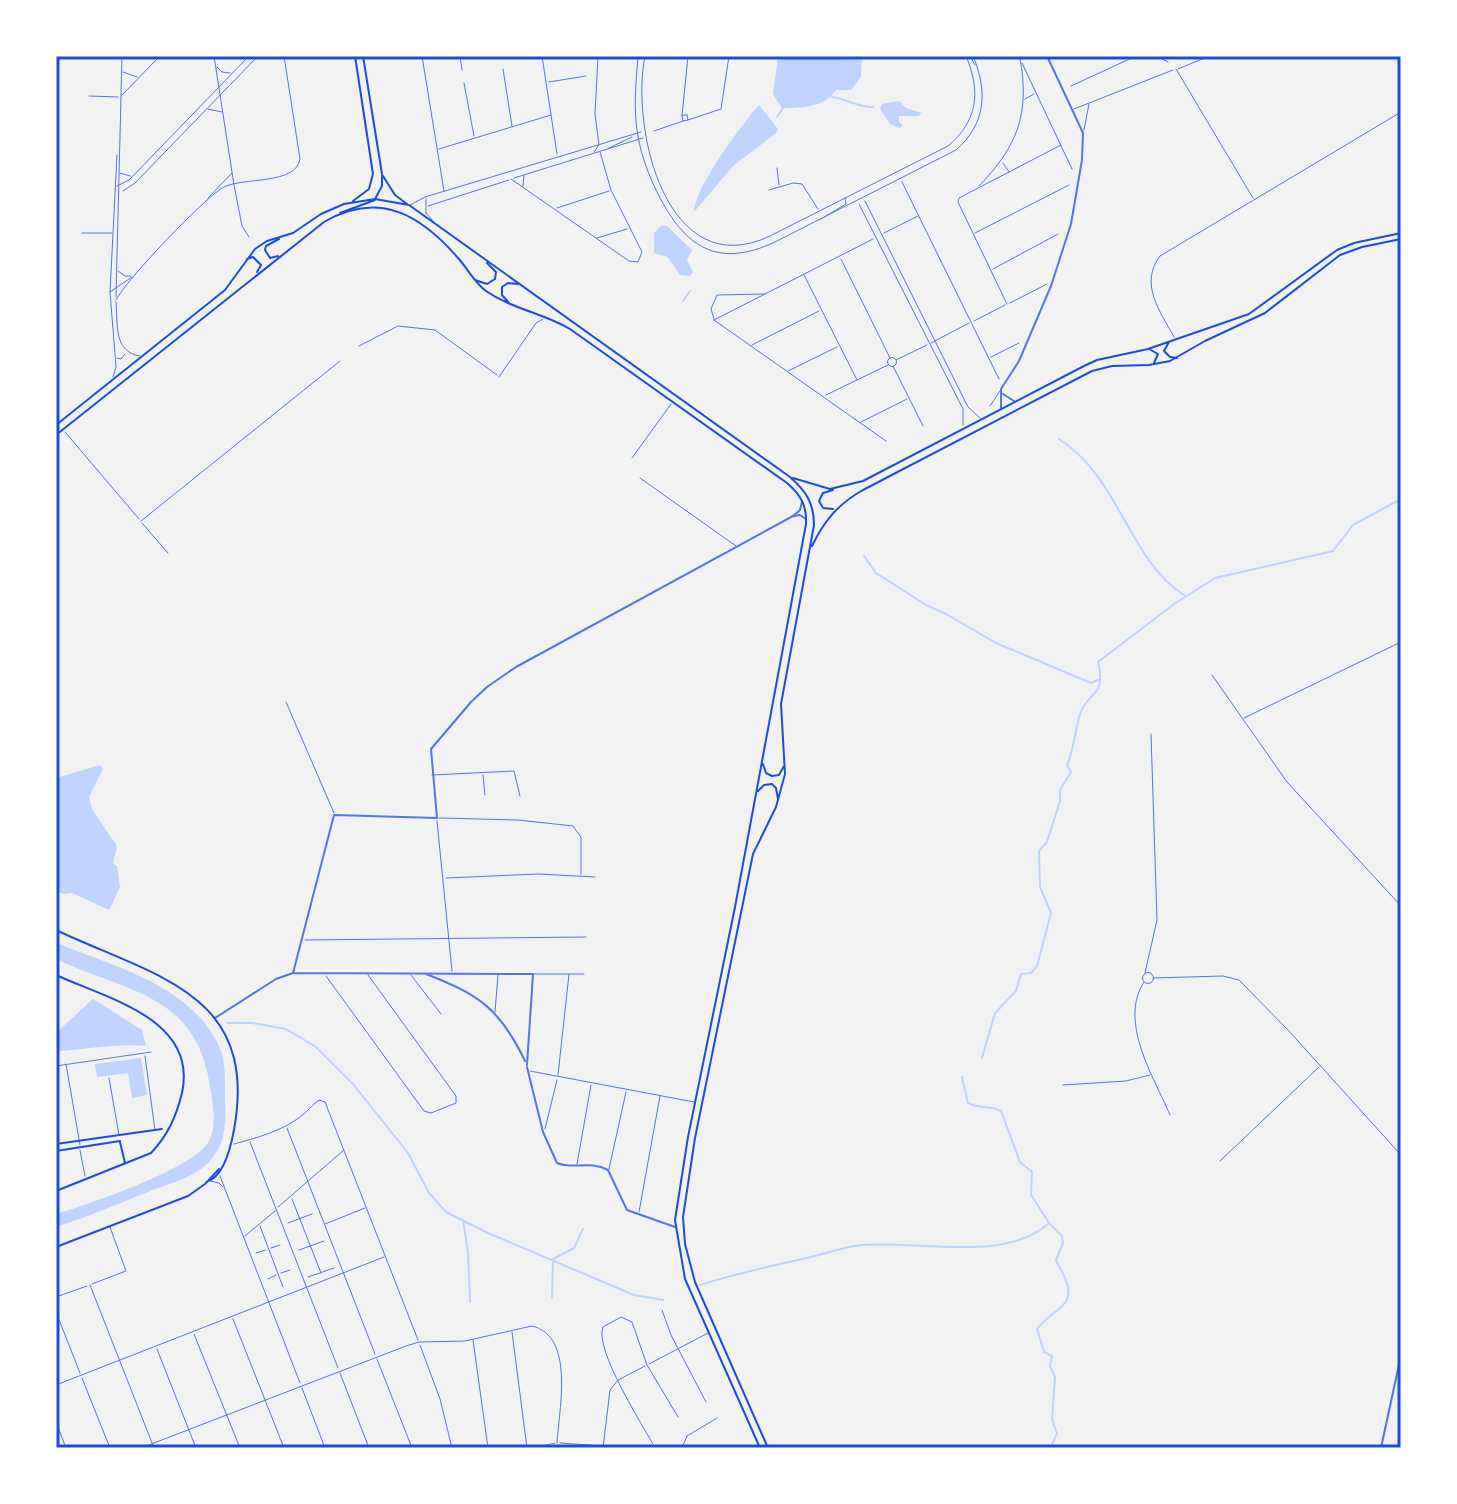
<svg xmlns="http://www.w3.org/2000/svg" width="1457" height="1504" font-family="Helvetica,sans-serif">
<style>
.water{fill:#bfd3fe}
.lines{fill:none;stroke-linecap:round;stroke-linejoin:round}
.stream{stroke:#bfd3fe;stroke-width:2}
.service{stroke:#5277de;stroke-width:1}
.minor{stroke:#5277de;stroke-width:1}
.tertiary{stroke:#5277de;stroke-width:2}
.secondary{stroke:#1d4ed8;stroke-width:2}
.neatline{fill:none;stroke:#1d4ed8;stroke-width:3}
</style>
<rect width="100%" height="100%" fill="#f2f2f2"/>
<path class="water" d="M778,56h84l-1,21 -10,13h-15c-11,17 -33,18 -54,18l-9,-14z
M899,101l7,7 16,5 -4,3h-19v6l4,3 -3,3 -10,-4 -10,-15 2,-5z
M759,105l19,24 -2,4 -43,33 -39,46c0,-23 48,-88 65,-107z
M661,226h6l25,24 -5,10 6,12 -3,4 -10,-1 -12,-18 -14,-4v-20z
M100,765l3,4 -14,28 3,12 25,37 -4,17 4,3 3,21 -11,23 -37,-17 -8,1 -8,-3v-113z
M56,943c58,23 140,44 165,108 5,16 4,33 4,49 1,23 1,45 -17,63 -16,16 -39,20 -60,29 -31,12 -60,25 -92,35v-13c31,-9 140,-46 153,-73 9,-16 3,-42 0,-60 -5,-30 -17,-54 -41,-72 -33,-24 -76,-32 -112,-50z
M93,999l49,31 4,16c-29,-3 -57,3 -86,5l-4,-5v-13z
M141,1058l6,37 -15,3 -4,-25 -31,4 -2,-13z"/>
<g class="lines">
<path class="stream" d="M832,97c15,2 25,10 41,10
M777,117l6,-9
M683,301l7,-10
M1059,439c61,39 69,120 125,156
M864,556l12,17 50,32 20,9 50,29 95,40 7,-3
M227,1023h25l34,6 30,18 37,37 55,69 21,40 17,19 42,21 146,62 29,5
M982,1058l13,-45 21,-22 5,-17 10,-1 6,-7 14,-53 -11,-26 -1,-36 8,-9 13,-41v-11l11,-18 -4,-7c7,-16 8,-34 13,-51 7,-22 27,-17 18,-52l76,-58 41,-26 118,-27 20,-26 48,-26
M962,1077l6,26c11,6 22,2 33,8l19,51 12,10 -1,23 18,28 13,13 1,7 -7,17c2,6 7,12 9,18 13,30 -13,30 -28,51l7,23 8,4 -2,10 5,11 -3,42 5,15 -5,10 1,4
M463,1220l5,32 2,50
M700,1285c34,-11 67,-18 102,-26 20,-4 40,-12 60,-14 56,-5 141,18 186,-21
M552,1298l1,-39 21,-11 9,-19"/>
<path class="service" d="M359,346l39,-20 37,4 62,45
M640,478l96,68"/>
<path class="minor" d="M214,56l20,129 8,41 7,11
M422,56l22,135
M460,56l2,14
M501,56l1,2
M542,56l15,98
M638,56c-2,27 -5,53 0,80 3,19 11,40 20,58 27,53 59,75 117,48l181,-92c30,-26 32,-59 17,-94
M645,56c-15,73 22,229 125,180l178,-90c30,-25 33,-55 18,-90
M970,56l5,9
M1157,56l11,6
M1345,56l2,3
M1022,63l50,106
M217,67l5,5 8,1
M503,69l9,57
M1176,69l77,129
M1178,69l31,-13
M123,72l14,5
M549,82l37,-6
M464,83l10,53
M1071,86l65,-30
M122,95l38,-39
M89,96l29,1
M1025,99l9,-5
M208,109l14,3
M1074,109l99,-39
M687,115l1,5 -5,1 -1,-5z
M682,116l6,-60
M688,120l33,-11 8,-53
M1084,130l5,-26
M654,131l29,-10
M609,148l23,-11
M439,149l112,-34
M594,152l5,-7 -4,-31 3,-58
M1003,163l6,9
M777,168l2,17
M120,173l10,3
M514,178l129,-40
M511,179l118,82 9,1 4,-10 -31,-62 -11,-38
M902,182l97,197
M117,186l12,-6 120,-124
M523,186l1,-11
M979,186c39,-40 51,-73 41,-128
M769,190l24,-7 9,1 16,25
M123,191l12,-8 123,-127
M208,198l24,-25
M426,199v14l8,9
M865,201l103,206 12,11
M859,204l104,205v16
M410,205l15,-8 216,-65
M428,206l81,-26
M557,208l52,-17
M821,219l25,-15 -1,-6
M82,233h30
M884,233l34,-17
M975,233l94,-48
M597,238l30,-9
M841,259l49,99
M993,269l65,-35
M118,271l7,5h6
M804,275l53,105
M110,292l22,-15
M116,297l6,-241
M116,300c9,-19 90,-104 108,-113 20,-10 72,-2 76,-28l-16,-103
M116,302c2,22 -3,50 24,54
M1010,303l37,-19
M1007,304l-49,-102 1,-4 102,-53
M714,319l-3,-10 6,-14 48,-1
M714,320l172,121
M714,320l159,-81
M974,321l31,-16
M1174,337c-14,-26 -35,-53 -14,-81l241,-144
M931,343l38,-20
M752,345l67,-34
M991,357l28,-14
M887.5 362a4.5 4.5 0 1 1 9 0a4.5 4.5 0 1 1-9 0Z
M117,358l4,1 4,-5
M896,360l31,-15
M893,366l30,60
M788,371l49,-24
M113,377l3,-10 -6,-75 7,-137
M499,377l37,-54 7,-4
M826,395l62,-30
M990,406l10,-15
M861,422l46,-23
M65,432l74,87
M632,458l39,-54
M141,521l199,-160
M142,523l26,30
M1212,675l75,107 114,124
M286,702l48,111
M1244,718l157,-76
M432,775l82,-4 6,25
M483,775l2,20
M439,818l79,2 55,6 8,11v38
M437,821l15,150
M446,878l92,-4 57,3
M305,940l281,-3
M1142.5 978a5.5 5.5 0 1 1 11 0a5.5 5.5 0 1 1-11 0Z
M1145,973l12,-53 -6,-186
M534,974h50
M411,975l30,39
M326,976l98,135 7,2 25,-10v-7l-88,-121
M1153,978l70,-2 16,4 49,50 113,125
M1144,982c-26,40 10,95 26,133
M495,1012l3,-37
M145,1056l10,74
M66,1064l14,81
M56,1066l95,-14
M530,1071l164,31
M558,1075l11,-101
M109,1078l10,57
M1063,1085l63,-4 24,-6
M287,1128l88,226
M545,1129l12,-49
M250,1142l88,226
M234,1144c22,-6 48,-13 66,-27 7,-5 12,-12 19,-17l6,2 93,238
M80,1150l5,26
M1220,1161l99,-94
M577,1164l14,-79
M609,1169l17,-77
M220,1176l80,207
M210,1181l9,2 4,4
M292,1199l29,74
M278,1207l66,-57
M639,1212l21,-116
M288,1223l24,-9
M325,1224l40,-16
M260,1226l23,61
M245,1236l30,-25
M271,1248l9,-3
M299,1250l25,-9
M256,1253l10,-3
M281,1273l9,-3
M308,1277l26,-9
M268,1279l8,-4
M92,1284l34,-13 -16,-44
M90,1285l64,163
M56,1297l31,-11
M662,1310l9,25 35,67
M56,1312l24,61
M233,1319l51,129
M512,1332l15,116
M194,1334l46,114
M473,1340l15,108
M420,1345l20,54 12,49
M157,1349l39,99
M377,1359l35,89
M649,1364l59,-31
M340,1373l29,75
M82,1378l28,70
M56,1385l328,-128
M302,1388l23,60
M56,1422l10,26
M560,1443l43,3
M141,1448l265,-102 13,-4 46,-1 67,-15c43,10 27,83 25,117
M534,1448l21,-5
M603,1448l7,-58 8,-10 27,-14
M655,1448c-12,-23 -61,-98 -52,-121l18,-10 11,5 15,43 31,52
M682,1448l5,-12 30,-18"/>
<path class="tertiary" d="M1003,394l11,7
M1001,408v-19l18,-28 32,-75 20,-62 11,-64 1,-27 -36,-77
M794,516l6,-1 6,4
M293,973l41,-158 103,3 -6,-69 40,-47 16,-15 29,-20 277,-151 7,-6 2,-8
M426,974c54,21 74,35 99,87
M215,1018l61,-39 17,-6 240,1 -6,91
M527,1067l16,65 14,31c17,7 32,-3 51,7l19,40 48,17
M1381,1448l20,-93"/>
<path class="secondary" d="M363,56l19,118v12l-7,13
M383,176l12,19 12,9
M353,201l16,-12 4,-15 -18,-118
M340,213l35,-13
M278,256l-8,2 -5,-8 1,-4 13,-7
M247,259l6,-2 8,8 -4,7
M475,280l12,4 8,-5 1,-7 -9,-9
M509,303l-7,-8v-8l6,-4 10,1
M1169,342l-5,9 6,6 7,1
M1149,349l9,5 -4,9
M56,425l169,-135 30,-41 12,-8 26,-8 28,-19 23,-10 31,-5 34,6 381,272c16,14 24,26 24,48l-33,179 4,70 -9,33 -23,47 -58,284 -12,79 2,27 10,38 73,166
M56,435l268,-213c55,-32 97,-7 134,36 10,11 16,24 28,33 26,18 57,22 84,38l217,154c14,12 20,23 19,41l-71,383 -47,230 -13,83 10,59 75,169
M793,478l37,11 33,-8 221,-115 13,-6 51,-11 101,-35 88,-64 17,-7 47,-10
M833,490l-10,3 -4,8 4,7 10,1
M812,546c12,-25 26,-42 51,-56l229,-119 20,-5 37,-1 21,-4 35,-20 60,-28 75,-58 22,-8 39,-8
M763,764l3,9 6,3 7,-1 5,-9
M758,791l6,-6 8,-1 4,4 2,11
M56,930c99,47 203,62 178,200 -3,16 -10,46 -26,51
M56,975c52,24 142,44 126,118 -6,24 -14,42 -31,60l-95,38
M120,1142l5,21
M56,1144l106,-15
M56,1151l64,-10
M56,1247l132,-51 17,-12 14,-15"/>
</g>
<rect width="1457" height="1504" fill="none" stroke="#ffffff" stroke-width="116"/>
<rect x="58" y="58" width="1341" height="1388" class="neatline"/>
</svg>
